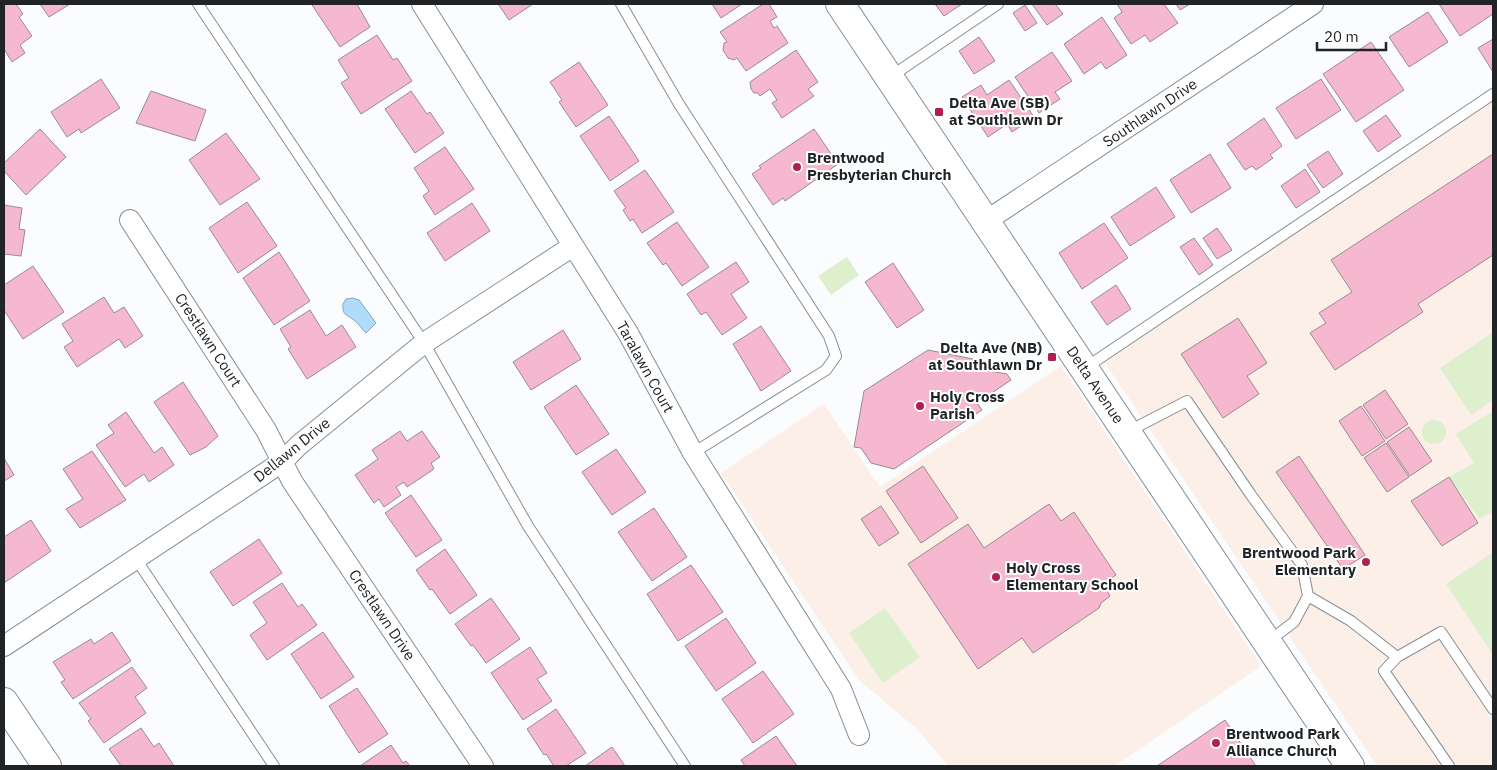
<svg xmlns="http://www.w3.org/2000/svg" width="1497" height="770" font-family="'IBM Plex Sans',sans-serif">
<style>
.education{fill:#fcefe7}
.green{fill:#deefce}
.water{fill:#b1dbfa;stroke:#86a4bb}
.building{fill:#f6b8cf;stroke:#988b8f}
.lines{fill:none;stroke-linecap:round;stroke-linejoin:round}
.lane-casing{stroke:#858f96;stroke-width:12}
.street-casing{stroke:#858f96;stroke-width:22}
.secondary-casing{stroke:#858f96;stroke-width:30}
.lane{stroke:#fff;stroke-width:10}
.street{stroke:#fff;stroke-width:20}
.secondary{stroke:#fff;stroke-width:28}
.poi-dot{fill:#b1204c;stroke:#fff;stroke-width:2}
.labels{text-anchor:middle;stroke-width:4;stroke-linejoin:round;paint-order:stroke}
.poi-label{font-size:15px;font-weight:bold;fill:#202427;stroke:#fff;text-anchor:start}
.street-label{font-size:15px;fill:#202427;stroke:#fff}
</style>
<rect width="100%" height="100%" fill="#fafcfe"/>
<path class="education" d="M1493,94v672h-116l-276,-409z
M1061,366l200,300 -146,100h-166l-33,-38 -57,-48 -138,-207 103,-69 56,83z"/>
<path class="green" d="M847,257l12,18 -28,20 -13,-19z
M1493,332v68l-22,15 -31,-47z
M1493,411v100l-13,8 -31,-42 25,-14 -18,-29z
M1422 432a12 12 0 1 1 24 0a12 12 0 1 1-24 0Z
M1493,552v103l-47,-71z
M885,608l35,49 -37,26 -34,-50z"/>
<path class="water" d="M353,298l6,2 17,23 -10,10c-4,-4 -8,-10 -12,-13 -8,-6 -12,-5 -11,-16l3,-5z"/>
<path class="building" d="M6,4h10l7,10 -4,3 13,19 -12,9 5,8 -13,9 -8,-13v-44z
M40,4h30l-21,13z
M314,4h43l13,23 -30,20 -28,-42z
M498,4h35l-24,16z
M712,4h30l-21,14z
M763,4h6l8,13 -7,4 4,7 3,-2 11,17 -42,28 -9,-13 -3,2 -6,-2 -5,-8 1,-7 3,-1 -7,-10z
M935,4h27l-18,12z
M1032,4h23l8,10 -16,11z
M1117,4h47l14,19 -28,19 -5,-7 -14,9 -17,-26 8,-6z
M1176,4h14l-10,6z
M1439,4h54v10l-33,22z
M1025,5l12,18 -12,8 -12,-18z
M1428,12l20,30 -39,25 -20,-30z
M1102,17l25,38 -21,14 -5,-7 -17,12 -20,-30z
M377,35l16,25 4,-2 15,23 -51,33 -20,-31 8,-5 -11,-18z
M979,37l16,24 -21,13 -15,-23z
M1493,39v33l-15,-24z
M1371,42l33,48 -48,32 -33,-48z
M796,50l22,32 -10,7 6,7 -32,22 -10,-15 5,-3 -7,-11 -10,7 -2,-3h-4l-3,-4 -1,-7z
M1052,52l20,29 -17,11 5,7 -21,14 -24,-36z
M579,62l29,43 -32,22 -17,-25 3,-2 -12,-18z
M101,79l19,29 -39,25 -2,-4 -12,8 -16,-25z
M1321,79l20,31 -45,29 -20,-31z
M1009,80l25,37 -22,15 -5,-8 -19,13 -26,-40 19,-12 6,10z
M151,91l55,19 -11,31 -59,-18z
M411,91l16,23 3,-2 14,21 -29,20 -30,-44z
M1386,115l15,21 -23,16 -15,-21z
M609,116l30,45 -29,20 -30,-45z
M1264,118l18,28 -12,9 3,3 -17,12 -4,-4 -7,4 -18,-26z
M40,129l26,28 -40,38 -22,-24v-8z
M814,129l24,35 -53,37 -2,-3 -10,7 -21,-31 9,-6 -2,-2z
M226,133l34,46 -40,26 -31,-45z
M445,147l29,42 -39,26 -12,-19 6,-5 -15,-23z
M1328,151l15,23 -20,14 -16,-23z
M1210,154l21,34 -40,25 -21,-33z
M1493,154v101l-75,49 5,8 -88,58 -25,-37 16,-10 -7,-10 33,-21 -21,-32z
M1305,169l15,23 -24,16 -15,-22z
M645,170l29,42 -32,21 -9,-14 -3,2 -7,-11 3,-2 -12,-17z
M1156,187l19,30 -45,29 -19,-29z
M247,202l30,44 -39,27 -29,-45z
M472,203l18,28 -45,30 -18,-28z
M4,205l18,3 -3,21 6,1 -4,26 -17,-2z
M677,222l32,45 -27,19 -16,-23 -3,2 -16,-22z
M1104,223l24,35 -46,31 -23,-36z
M1217,228l15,22 -15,9 -14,-21z
M1194,238l19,27 -14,10 -19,-28z
M279,252l31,49 -36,24 -31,-47z
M736,262l13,20 -18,12 16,24 -25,17 -16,-23 -5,3 -14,-21z
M893,263l31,47 -27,18 -32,-46z
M33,266l31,46 -41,27 -19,-29v-25z
M1116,285l15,24 -24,16 -16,-23z
M104,297l10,16 10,-6 19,29 -18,12 -6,-9 -42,28 -13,-20 9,-6 -11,-17z
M310,310l16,26 16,-11 14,22 -49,32 -19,-30 3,-2 -11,-18z
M1238,318l29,45 -20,13 12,18 -36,24 -42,-64z
M761,326l30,45 -30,20 -28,-47z
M563,330l18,29 -50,31 -18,-28z
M928,350l45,9 -2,9 36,6 4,6 -34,23 5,7 -88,59 -23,-6 -10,-15 -7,-1 10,-56z
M183,382l35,54 -12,11 -16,8 -36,-53z
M576,385l33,49 -33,21 -32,-48z
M1385,390l23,34 -22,15 -23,-34z
M1361,406l24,35 -23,15 -23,-35z
M126,412l28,41 8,-6 12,18 -25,17 -5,-8 -19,13 -29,-42 18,-12 -6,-8z
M1409,427l23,34 -22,15 -23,-34z
M400,431l7,10 15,-10 18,26 -9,6 3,6 -27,18 -3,-5 -8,5 5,8 -17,12 -5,-8 -5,4 -19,-28 23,-16 -6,-9z
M1386,443l23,34 -22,15 -23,-34z
M616,449l30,43 -34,23 -30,-43z
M92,451l34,49 -46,28 -14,-19 17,-10 -20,-30z
M1299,456l66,99 -22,14 -67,-97z
M4,458l10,17 -10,6z
M923,466l35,52 -37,25 -35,-52z
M1449,477l29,46 -36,23 -31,-45z
M411,495l31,45 -26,17 -31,-44z
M1049,504l12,17 13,-9 42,63 -13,9 7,12 -9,7 -2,5 -66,45 -11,-15 -44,31 -70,-105 60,-40 16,24z
M881,506l18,27 -20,13 -18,-27z
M654,508l33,49 -35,24 -34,-49z
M31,520l20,31 -47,32v-46z
M259,539l23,34 -49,33 -23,-34z
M445,549l32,46 -27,19 -18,-25 -2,1 -14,-20z
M691,565l32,47 -45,29 -31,-47z
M282,583l16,24 4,-3 15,21 -50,35 -17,-25 17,-12 -14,-21z
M491,598l29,41 -34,24 -13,-18 -2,1 -16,-22z
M726,618l30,45 -40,28 -31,-45z
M112,632l19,29 -58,38 -12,-17 4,-2 -12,-18 38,-23 3,5z
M323,632l31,45 -33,22 -30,-45z
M530,647l17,26 -10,6 15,22 -29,19 -32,-47z
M132,667l15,21 -12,9 11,16 -42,30 -16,-22 3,-2 -12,-16z
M763,671l31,43 -41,29 -31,-44z
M357,688l31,46 -29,19 -30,-47z
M556,709l30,44 -20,13h-12l-8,-12 -2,1 -17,-26z
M1225,720l31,46h-99z
M141,728l13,19 5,-4 15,23h-53l-12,-17z
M776,736l21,30h-52l-4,-6z
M391,745l12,18 3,-2 4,5h-50z
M612,747l13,19h-40z"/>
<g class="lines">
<g class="lane-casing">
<path id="lane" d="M198,4l226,339 104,183 157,240
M621,4l58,100 150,232 7,20 -10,14 -133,83
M890,77l108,-73
M1085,368l408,-274
M1127,432l60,-31 64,94 51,70 6,31 -14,26 -25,19
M136,559l138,207
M1308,596l43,25 46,36
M1449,766l-65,-95 13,-14 44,-25 52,77"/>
</g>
<g class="street-casing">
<path id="street" d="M422,4l206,329 65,120 148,236 18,46
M130,220l136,210 26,51 191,285
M986,221l327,-217
M4,646l278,-184 17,-17 125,-102 149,-97"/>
</g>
<g class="secondary-casing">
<path id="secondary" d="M840,4l510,762
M4,702l43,64"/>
</g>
<use href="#lane" class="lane"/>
<use href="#street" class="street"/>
<use href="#secondary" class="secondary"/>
</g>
<g class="poi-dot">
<rect x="934" y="107" width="10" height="10" rx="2.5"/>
<circle cx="797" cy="167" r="5"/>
<rect x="1047" y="352" width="10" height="10" rx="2.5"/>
<circle cx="920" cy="406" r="5"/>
<circle cx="1366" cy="562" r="5"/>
<circle cx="996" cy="577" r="5"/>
<circle cx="1216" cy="743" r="5"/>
</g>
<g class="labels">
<g class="poi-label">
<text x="949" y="108">Delta Ave (SB)<tspan x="949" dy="17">at Southlawn Dr</tspan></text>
<text x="807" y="163">Brentwood<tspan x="807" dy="17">Presbyterian Church</tspan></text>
<text x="1042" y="353" text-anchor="end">Delta Ave (NB)<tspan x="1042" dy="17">at Southlawn Dr</tspan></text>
<text x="930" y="402">Holy Cross<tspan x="930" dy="17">Parish</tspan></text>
<text x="1356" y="558" text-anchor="end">Brentwood Park<tspan x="1356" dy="17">Elementary</tspan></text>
<text x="1006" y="573">Holy Cross<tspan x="1006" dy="17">Elementary School</tspan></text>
<text x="1226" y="739">Brentwood Park<tspan x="1226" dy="17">Alliance Church</tspan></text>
</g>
<g class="street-label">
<text transform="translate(1150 113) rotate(-34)" y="5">Southlawn Drive</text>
<text transform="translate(208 340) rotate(57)" y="5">Crestlawn Court</text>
<text transform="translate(645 367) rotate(61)" y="5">Taralawn Court</text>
<text transform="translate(1095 385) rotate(56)" y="5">Delta Avenue</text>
<text transform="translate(292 450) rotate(-39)" y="5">Dellawn Drive</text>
<text transform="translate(382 615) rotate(56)" y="5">Crestlawn Drive</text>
</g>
</g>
<rect width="1497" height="770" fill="none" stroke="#202427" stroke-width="10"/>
<path d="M1317 42v8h69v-8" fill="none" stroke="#202427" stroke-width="2.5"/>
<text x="1324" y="42" font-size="15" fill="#202427" stroke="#ffffff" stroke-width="4" paint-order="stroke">20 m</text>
</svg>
